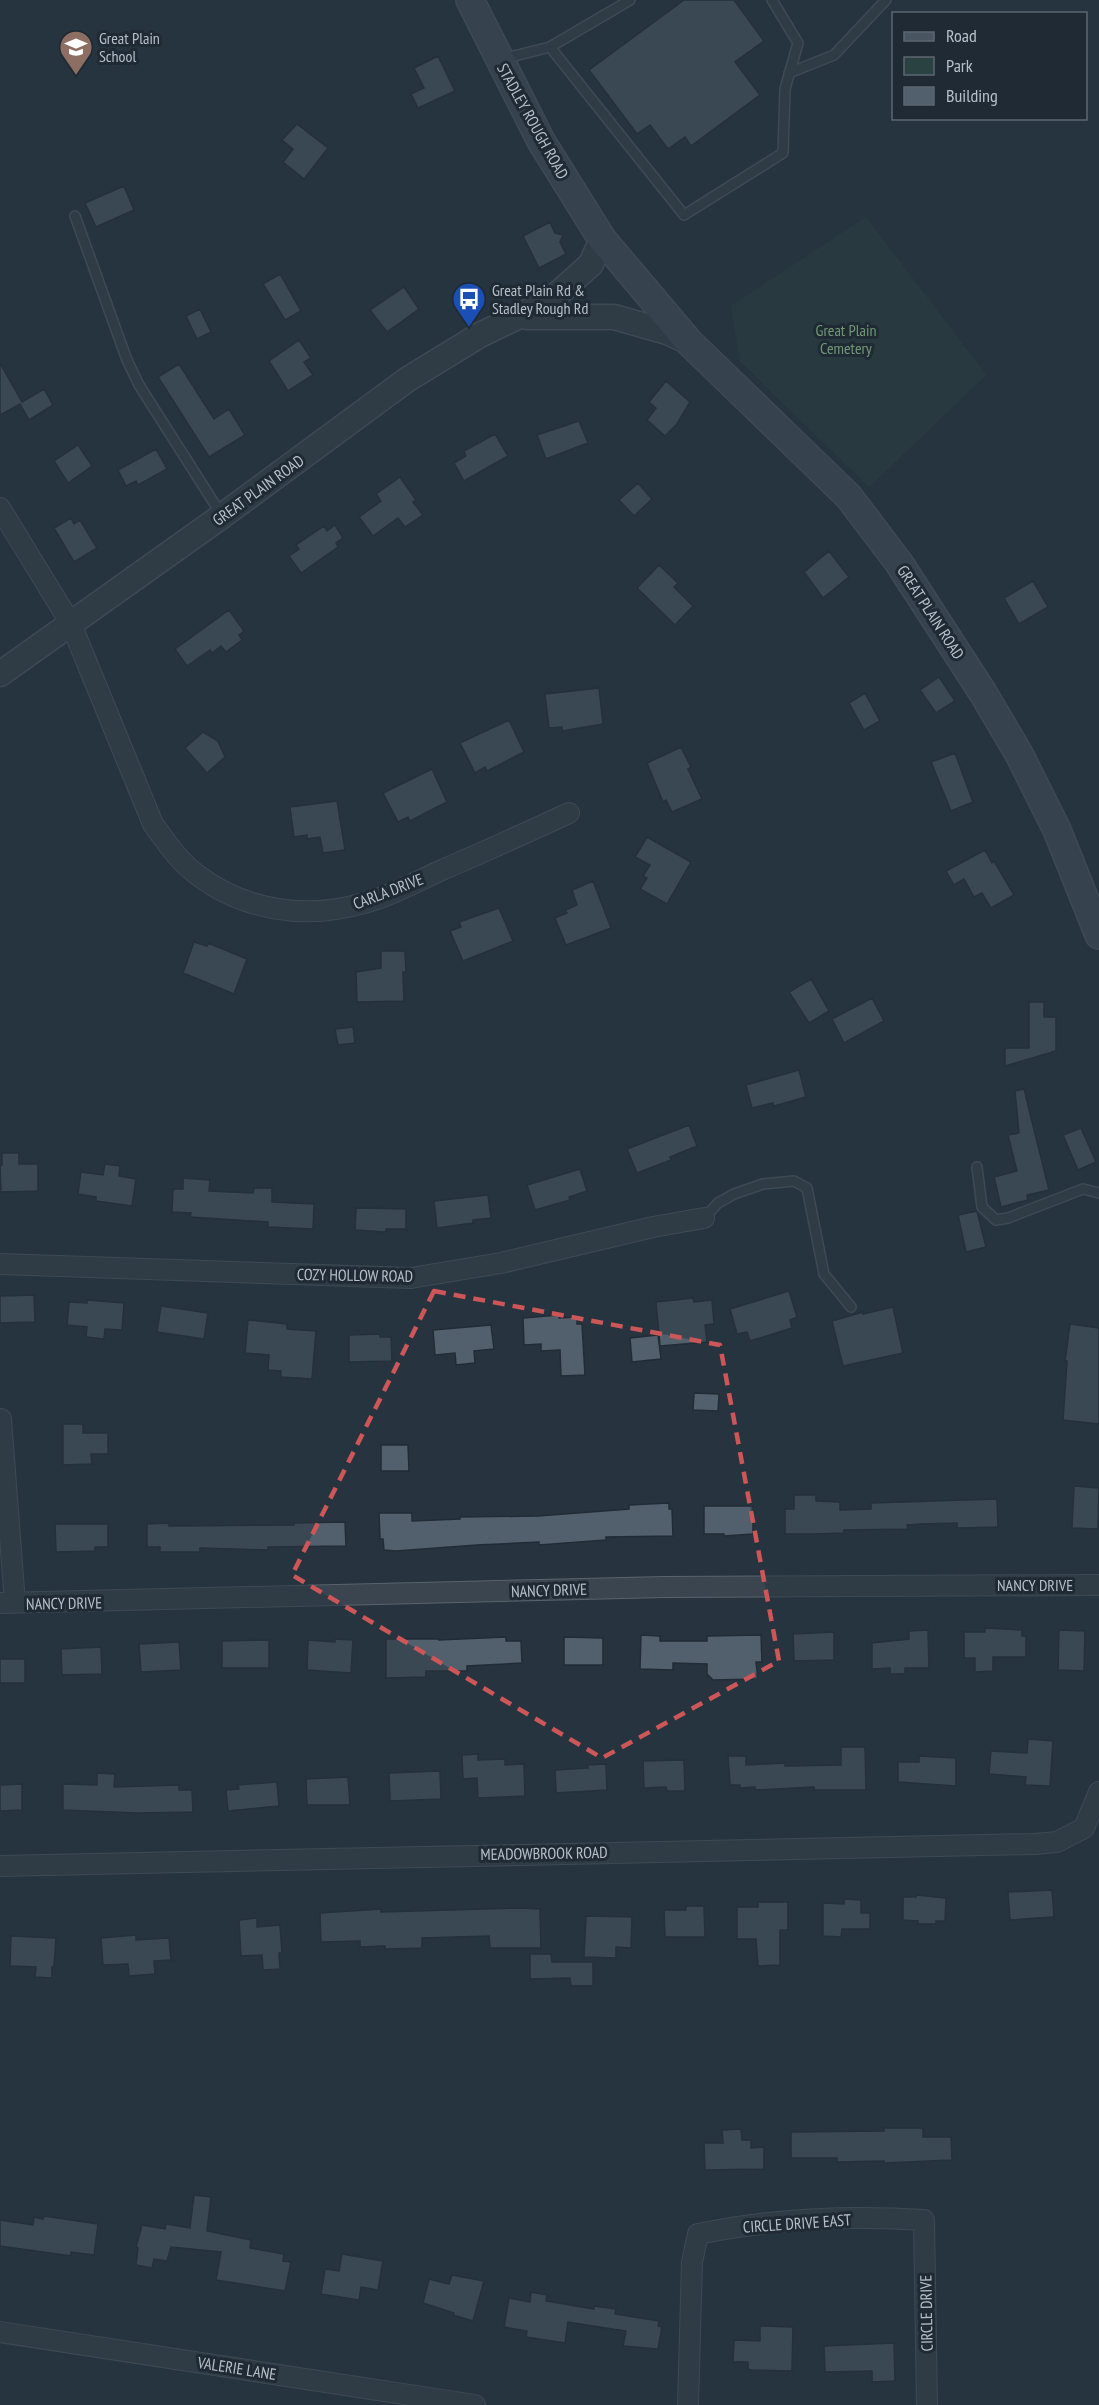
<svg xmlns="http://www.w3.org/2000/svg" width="1099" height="2405" font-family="'PT Sans Narrow',sans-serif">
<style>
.green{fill:#2a4241}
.building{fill:#525f6c;stroke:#222c36;stroke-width:1.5}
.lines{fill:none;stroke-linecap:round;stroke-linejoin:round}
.service-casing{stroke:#59636c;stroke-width:12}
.minor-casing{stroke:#59636c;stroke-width:22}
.tertiary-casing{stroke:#59636c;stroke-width:27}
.secondary-casing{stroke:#59636c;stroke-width:30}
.service{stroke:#3b454f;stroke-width:9}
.minor{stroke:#3b454f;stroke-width:20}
.tertiary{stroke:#3b454f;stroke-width:24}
.secondary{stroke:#495561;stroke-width:27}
.marked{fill:none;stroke:#cd5658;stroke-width:4.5;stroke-dasharray:12 8;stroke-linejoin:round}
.labels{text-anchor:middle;stroke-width:6;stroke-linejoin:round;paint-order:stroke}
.poi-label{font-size:16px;fill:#b7c0c9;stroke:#202a34;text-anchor:start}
.street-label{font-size:16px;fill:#b7c0c9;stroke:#202a34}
.park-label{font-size:16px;fill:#709975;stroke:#202a34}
</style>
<rect width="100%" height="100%" fill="#27343f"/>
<path class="green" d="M866,217l120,158 -117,112 -129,-126 -9,-55z"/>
<path class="building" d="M684,0h50l30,41 -29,21 25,33 -69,51 -6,-9 -17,12 -18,-24 -13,9 -48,-64z
M438,56l17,35 -37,17 -7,-14 13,-6 -10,-20z
M297,124l31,24 -24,31 -21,-17 10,-13 -11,-9z
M124,186l10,24 -38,17 -11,-24z
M550,222l5,11 8,2 -3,7 6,12 -27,14 -16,-32z
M280,274l21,37 -16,9 -22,-36z
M404,287l15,22 -32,23 -17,-22z
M200,309l11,23 -14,7 -11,-23z
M299,340l12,18 -7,4 9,13 -25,16 -19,-30z
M0,363l22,39 22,-13 9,16 -24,15 -9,-16 -20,11z
M179,364l35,55 15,-10 16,26 -36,22 -51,-80z
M666,381l24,21 -13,22 -12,12 -18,-16 9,-12 -7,-6z
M579,421l9,22 -42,16 -9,-24z
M495,434l13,22 -44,25 -10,-18 12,-7 -2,-5z
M78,445l14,21 -24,17 -14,-22z
M156,449l11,20 -29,16 -2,-4 -10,5 -8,-16z
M400,477l16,23 -3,2 10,13 -18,12 -7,-9 -25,18 -14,-19 22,-16 -5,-7z
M638,483l14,16 -18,17 -15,-16z
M71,518l3,6 6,-4 17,28 -23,14 -20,-34z
M335,525l8,13 -7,5 2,4 -37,26 -12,-17 10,-7 -3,-4 28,-19 3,5z
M829,551l20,26 -26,21 -19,-26z
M659,565l19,18 -4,4 19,19 -18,19 -38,-37z
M1033,581l15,26 -29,17 -15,-26z
M229,610l15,21 -5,4 3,5 -16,12 -5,-6 -9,7 -2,-3 -23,16 -12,-17z
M939,677l16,24 -19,12 -16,-23z
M599,688l4,36 -41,7v-4l-13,1 -4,-34z
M865,693l15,28 -16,9 -15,-27z
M509,720l15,32 -37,19 -2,-4 -10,6 -15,-30z
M203,732l15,9 7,16 -18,16 -22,-25z
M681,747l10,20 -3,2 14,30 -30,13 -6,-12 -3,2 -16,-39z
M955,753l18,49 -22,9 -20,-49z
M432,769l15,33 -37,19 -2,-4 -10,5 -15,-29z
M337,801l8,49 -22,3 -3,-16 -13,2v-4l-13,2 -4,-30z
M647,837l44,25 -24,42 -27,-15 7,-11 -4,-2 7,-11 -15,-8z
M985,850l7,13 2,-2 20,34 -23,13 -9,-15 -8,4 -10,-18 -10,6 -8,-14z
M593,881l18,47 -45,17 -11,-27 12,-5 -2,-3 12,-5 -5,-15z
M499,908l14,33 -50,20 -13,-30 11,-4 -2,-5z
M194,942l13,4 1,-3 39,16 -13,35 -51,-21z
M381,951h24l1,21h-3l1,29 -47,1 -1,-30 25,-4z
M811,979l18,32 -20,12 -20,-31z
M872,998l12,23 -40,22 -12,-24z
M1029,1002h15v15h12v34l-51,15v-18h24z
M353,1027l2,16 -17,2 -3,-16z
M799,1070l7,27 -32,9 -1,-3 -21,5 -6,-23z
M1024,1089l25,101 -22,5 1,5 -27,7 -7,-30 23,-6 -9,-36 11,-2 -4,-42z
M689,1125l8,21 -27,11 1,3 -34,13 -10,-24z
M1081,1128l15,34 -18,8 -15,-35z
M2,1153h17v11h19v27l-37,1 -1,-27h2z
M105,1164l15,2 -1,10 17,3 -4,27 -36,-5v-4l-18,-3 3,-22 22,3z
M580,1169l7,22 -18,6 1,3 -35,10 -8,-25z
M183,1178l27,2 -1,11 44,2 1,-5h18v14l42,2 -1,25 -45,-2v-5l-78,-5 1,-4 -19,-1 1,-23h10z
M488,1195l3,23 -18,2v3l-36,5 -3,-27z
M356,1208l50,1v20h-20v3l-31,-2z
M977,1211l9,36 -20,5 -8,-37z
M789,1291l8,26 -7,3 2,8 -42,13 -3,-9 -10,2 -7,-25z
M34,1295l1,27 -35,1v-27z
M693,1298l1,4 18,-2 2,24 -9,1 2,17 -47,4 -4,-44z
M87,1300l37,3 -2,27 -17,-1 -1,10 -18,-2 1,-10 -20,-2 2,-23 18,1z
M161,1306l47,7 -4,26 -47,-7z
M893,1307l10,46 -60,13 -11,-45 31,-9v2z
M559,1315v3l18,-1v7h5l3,51 -24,1 -1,-26 -19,1v-7l-17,1 -1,-27z
M248,1320l39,4v5l29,2 -4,48 -31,-2v-6l-13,-1 1,-15 -24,-2z
M1070,1324l29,4v96l-36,-4 4,-59h-2z
M491,1325l3,24 -20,2 1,12 -19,2 -1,-12 -20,2 -2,-25z
M380,1334v3h11l1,24 -43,1v-27z
M658,1335l3,24 -29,3 -2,-24z
M694,1393l25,1 -1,17 -25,-1z
M63,1424h20v9h25v21h-17l1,10 -29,1z
M381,1445h27l1,26h-28z
M1074,1486l25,2 -1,41 -26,-1z
M794,1495h22v6l24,1v8l31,-1v-6l126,-4 1,28 -41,1v-5l-36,1 -14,1 1,4 -64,1v3l-28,1h-31v-25h9z
M669,1503v6h3l1,27 -67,1v3l-67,5v-3l-62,3 -81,6 -12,-1 -1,-11h-3l-1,-26h33v8l48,-2v-2l78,-1 91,-7v-4z
M704,1506h49v28l-29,2v-2h-20z
M345,1522l1,24 -78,1v3l-68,-2v4h-40v-5h-13v-23l22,-1v3l125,-1v-2z
M55,1524h53v23h-13v4l-39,1z
M985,1628l37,2v6h4v21h-33v14l-18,1v-14h-11v-26h21z
M928,1630l1,38h-24v6h-15v-6l-18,1v-26l37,-4v-8z
M1059,1630l26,1 -1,40 -26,-1z
M834,1632v28l-40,1 -1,-27z
M641,1635l19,1v5h47v-5l54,-1 1,27h-6l2,17 -45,1 -6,-6v-10l-34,-1v7l-33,-1z
M506,1637v4h15l1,22 -55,3v5h-41v6l-40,1v-39h53v1z
M564,1637l39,1v27h-39z
M335,1639l18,1 -2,33 -44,-3 1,-30 27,2z
M269,1640v28h-47v-27z
M179,1642l2,28 -40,2 -2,-28z
M101,1647l1,27 -40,1 -1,-26z
M0,1659h25v24h-25z
M1028,1739l25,2 -3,45 -25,-1 1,-8 -37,-3 2,-23 36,2z
M841,1747h24l1,43h-52v-3l-59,3v-3l-15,1v-3h-10l-2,-29h18v9l39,-2v3l56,-1z
M478,1754v6l27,-1v6l19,-1 1,32 -47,2 -1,-20 -14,1 -1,-24z
M919,1756l37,2v28l-58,-4v-20h21z
M684,1760l1,31h-18l-1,-4 -22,1 -1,-27z
M606,1764l1,26 -51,3 -1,-23 33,-2 -1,-3z
M440,1771l1,28 -51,2 -1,-28z
M97,1773l18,1 -1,13 65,-2v5h13l1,22 -56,1 -74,-3v-26l34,1z
M348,1777l2,28h-43l-1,-26z
M277,1782l2,24 -51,5 -2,-21 13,-1 -1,-4z
M22,1784v26l-22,1v-26z
M1052,1890l2,27 -44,3 -2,-28z
M916,1895l30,3 -1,23h-9v3h-18v-3l-15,-1v-23h13z
M844,1899l17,1v13h9v16h-28l-1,8 -18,-1v-33l21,1z
M758,1902h30v28h-8v35l-22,1 -2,-27h-19v-32h21z
M686,1906h18l1,31h-40l-1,-27h22z
M520,1908l20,1 1,39h-51l-1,-12 -67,2v10l-37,1v-3l-25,1v-6l-39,1 -1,-29 61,-4v3z
M586,1916l46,1 -1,31 -15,-1v11l-32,-1z
M257,1918v9l23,-2 2,28h-3l1,16 -17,1 -1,-15 -21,1 -2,-36z
M136,1935v5l33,-2 2,22 -17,1 1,13 -26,2 -1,-12 -25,1 -2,-27z
M11,1936l45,2 -2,29h-2v11l-17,-1 1,-10 -26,-1z
M530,1954h21l1,8h41v24h-22l-1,-8 -40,1z
M884,2128h39v9h28l1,23 -68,3v-2l-47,1v-4h-46v-26l93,-1z
M741,2129l1,11h9v8l13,-1v22l-59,1 -1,-27h19l-1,-13z
M194,2195l17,2 -4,34 44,9 -1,8 34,6 -1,7 8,1 -6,29 -69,-11 5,-28 -50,-5 -4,14 -13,-2 -2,9 -16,-3 2,-17 -2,-1 6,-22 23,4 1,-5 24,4z
M44,2216l54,8 -4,31 -23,-3v4l-71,-10v-26l33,5 1,-8 9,2z
M342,2254l41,7 -5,29 -17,-3 -2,13 -38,-6 4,-25 14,2z
M452,2275l32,6 -11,40 -20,-6 1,-2 -31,-10 6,-24 20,5z
M531,2292l16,3 -1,6 48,8v-3l22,3 -1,5 44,7 -1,5 4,1 -4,22 -35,-3 3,-15 -58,-9 -3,21 -39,-6 1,-6 -23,-4 5,-29 21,4z
M760,2326l33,1 -1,44 -40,-1 -4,-1v-7h-15l1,-22 26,1z
M894,2343l1,38 -23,1v-11l-47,1 -1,-26z"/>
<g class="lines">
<g class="service-casing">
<path id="service" d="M550,47l134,168 99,-62 2,-64 13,-46 -26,-43
M502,59l48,-12 80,-47
M789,73l45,-18 52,-55
M75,216l52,144 12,25 82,129
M977,1167l5,40 14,13 12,-2 75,-29 16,4
M704,1218l14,-15 16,-9 29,-10 31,-3 13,7 17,86 27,33"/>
</g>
<g class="minor-casing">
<path id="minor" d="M0,508l71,116 82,200c13,18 25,36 42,49 48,38 111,47 169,30 27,-7 54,-22 80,-34 42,-18 84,-37 125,-56
M0,1264l411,14 90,-15 152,-36 51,-9
M1,1419l14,184
M0,1603l665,-16 434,-2
M0,1866l1035,-22 22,-2 27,-14 15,-36
M0,2332l475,73
M688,2405l4,-143 6,-28c73,-15 151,-19 226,-14l3,185"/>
</g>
<g class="tertiary-casing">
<path id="tertiary" d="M527,317h87l53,15 22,10
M0,674l222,-158 186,-137 72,-44 70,-34 41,-37 11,-25"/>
</g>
<g class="secondary-casing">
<path id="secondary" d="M470,0l71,141 61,98 87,103 160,155 50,66 84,130 36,61 38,76 42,105"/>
</g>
<use href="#service" class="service"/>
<use href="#minor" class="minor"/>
<use href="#tertiary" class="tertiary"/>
<use href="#secondary" class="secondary"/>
</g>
<path d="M0 0H1099V2405H0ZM434,1291l286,54 59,316 -177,97 -310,-183z" fill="#27343f" fill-opacity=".55" fill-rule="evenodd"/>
<path class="marked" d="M434,1291l286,54 59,316 -177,97 -310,-183z"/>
<defs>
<g id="school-pin" transform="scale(1.725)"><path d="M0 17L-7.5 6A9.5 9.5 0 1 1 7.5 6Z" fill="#8d6e63" stroke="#202a34"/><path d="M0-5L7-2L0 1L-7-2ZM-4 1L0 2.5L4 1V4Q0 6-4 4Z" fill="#fff"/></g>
<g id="bus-pin" transform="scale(1.725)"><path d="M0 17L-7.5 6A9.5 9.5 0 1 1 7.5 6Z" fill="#1a4fb4" stroke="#202a34"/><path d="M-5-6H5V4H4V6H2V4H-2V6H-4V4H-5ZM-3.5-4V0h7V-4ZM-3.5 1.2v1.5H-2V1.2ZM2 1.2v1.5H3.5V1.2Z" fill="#fff"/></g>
</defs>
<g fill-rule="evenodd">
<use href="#school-pin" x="76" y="47"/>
<use href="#bus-pin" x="469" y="299"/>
</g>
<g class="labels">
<g class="poi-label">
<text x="99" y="44">Great Plain<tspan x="99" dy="18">School</tspan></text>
<text x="492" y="296">Great Plain Rd &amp;<tspan x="492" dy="18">Stadley Rough Rd</tspan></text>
</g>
<g class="street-label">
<text transform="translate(533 121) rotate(61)" y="6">STADLEY ROUGH ROAD</text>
<text transform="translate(258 490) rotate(-36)" y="6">GREAT PLAIN ROAD</text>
<text transform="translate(931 612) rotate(57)" y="6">GREAT PLAIN ROAD</text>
<text transform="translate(388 891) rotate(-21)" y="6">CARLA DRIVE</text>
<text transform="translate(355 1275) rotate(1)" y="6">COZY HOLLOW ROAD</text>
<text x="1035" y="1591">NANCY DRIVE</text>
<text transform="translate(549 1590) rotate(-2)" y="6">NANCY DRIVE</text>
<text transform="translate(64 1603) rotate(-1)" y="6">NANCY DRIVE</text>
<text transform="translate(544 1853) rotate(-1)" y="6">MEADOWBROOK ROAD</text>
<text transform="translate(797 2223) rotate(-4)" y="6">CIRCLE DRIVE EAST</text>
<text transform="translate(926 2313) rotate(-91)" y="6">CIRCLE DRIVE</text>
<text transform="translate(237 2368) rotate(9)" y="6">VALERIE LANE</text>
</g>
<g class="park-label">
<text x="846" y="336">Great Plain<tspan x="846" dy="18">Cemetery</tspan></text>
</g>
</g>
<rect x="892" y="12" width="195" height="108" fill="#202a34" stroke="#5c6670" stroke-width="1.5"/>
<rect x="904" y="32" width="30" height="9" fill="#495561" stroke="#5c6670" stroke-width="1.5"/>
<text x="946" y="42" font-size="18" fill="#b7c0c9">Road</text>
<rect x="904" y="57" width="30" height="18" fill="#2a4241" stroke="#5c6670" stroke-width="1.5"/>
<text x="946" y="72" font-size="18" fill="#b7c0c9">Park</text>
<rect x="904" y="87" width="30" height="18" fill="#525f6c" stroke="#5c6670" stroke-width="1.5"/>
<text x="946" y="102" font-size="18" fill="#b7c0c9">Building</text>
</svg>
